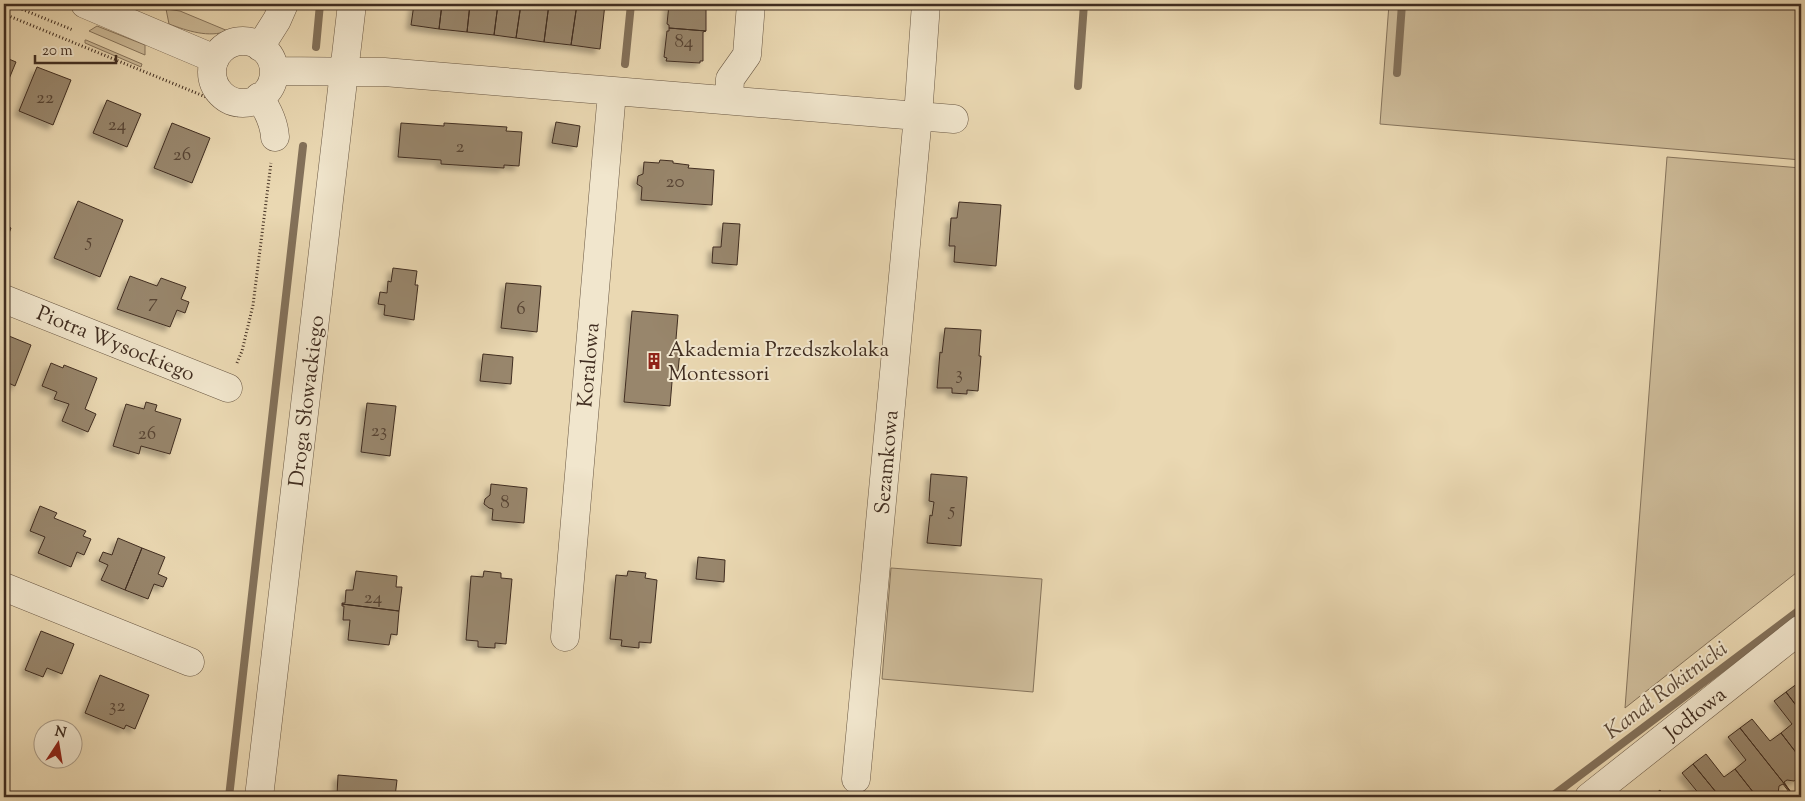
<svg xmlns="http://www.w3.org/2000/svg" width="1805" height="801" font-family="'Sorts Mill Goudy',serif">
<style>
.green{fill:#cdbb99;stroke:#86745c}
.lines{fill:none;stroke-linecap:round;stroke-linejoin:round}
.stream{stroke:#83715a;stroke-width:8}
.building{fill:#98866c;stroke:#402d20;filter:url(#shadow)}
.minor-casing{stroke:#6a5844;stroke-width:29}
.path{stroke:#402d20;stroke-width:3;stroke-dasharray:1 2.5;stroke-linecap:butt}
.minor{stroke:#f1e6cd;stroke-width:28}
.labels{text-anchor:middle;stroke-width:4;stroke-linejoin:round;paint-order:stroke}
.number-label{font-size:19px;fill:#564333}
.street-label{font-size:21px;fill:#402d20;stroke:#f1e6cd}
.poi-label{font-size:21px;fill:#402d20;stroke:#f1e6cd;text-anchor:start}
.water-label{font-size:22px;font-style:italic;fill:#5c4938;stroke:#f1e6cd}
</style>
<defs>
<filter id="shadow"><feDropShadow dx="-4.5" dy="4.5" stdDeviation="2.5" flood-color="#0004"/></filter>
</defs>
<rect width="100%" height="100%" fill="#ead8b2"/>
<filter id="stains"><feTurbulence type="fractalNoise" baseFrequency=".004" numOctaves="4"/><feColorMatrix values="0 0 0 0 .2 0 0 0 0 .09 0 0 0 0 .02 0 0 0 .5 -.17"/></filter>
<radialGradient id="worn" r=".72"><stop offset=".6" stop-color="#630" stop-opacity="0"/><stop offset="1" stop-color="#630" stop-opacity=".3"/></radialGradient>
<path class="green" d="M1389,4h412v156l-421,-36z
M166,9l14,2 48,20c-20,7 -40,0 -59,-7z
M97,26l48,19v10l-56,-24z
M85,40h1l56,24 -1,3 -56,-24z
M1667,157l134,11v401l-176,139z
M891,568l151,11 -9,113 -151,-13z"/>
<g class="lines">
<path class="stream" d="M316,47l4,-43
M625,64l6,-60
M1397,73l5,-69
M1078,86l6,-82
M229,797l74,-651
M1551,797l250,-188"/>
</g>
<path class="building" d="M414,4h28l-3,25 -28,-4z
M442,4h28l-3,28 -28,-3z
M470,4h28l-4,31 -27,-3z
M498,4h23l-5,34 -22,-3z
M521,4h28l-5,38 -28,-4z
M549,4h28l-6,41 -27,-3z
M577,4h28l-5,45 -29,-4z
M669,4h37v27l-37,-3v-3l-2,-1z
M669,28l37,3 -3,1v29h-3v2l-34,-2 1,-3 -3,-1 3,-26h2z
M4,57l12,5 -12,29z
M37,67l34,13 -18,45 -34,-14z
M107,100l34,14 -14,33 -34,-14z
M556,122l24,4 -3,21 -25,-4z
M172,123l38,15 -18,45 -38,-15z
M401,123l43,3v-3l63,4 -1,4 16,1 -3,34 -15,-1v3l-63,-4v-4l-43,-3z
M660,160l13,1v2l16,2 -1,3 26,2 -2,35 -71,-5 1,-13 -5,-3 1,-8 5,-2 1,-12 15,1z
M78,201l45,19 -23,57 -46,-19z
M959,202l42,3 -5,61 -42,-4 1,-16h-6l2,-28h6z
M723,223l17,1 -3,41 -25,-2 1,-16h8z
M4,225l7,3 -7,18z
M393,268l24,3 -2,14h3l-4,35 -30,-5 1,-10 -7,-1 2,-12 7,1 1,-12 3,1z
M130,276l27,10 4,-8 25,9 -5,12 8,3 -4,11 -8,-3 -7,17 -53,-18z
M506,283l35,3 -4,46 -36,-4z
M632,311l46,4 -3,36h5l-2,20 -5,-1 -3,36 -46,-4z
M945,328l36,2 -2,26h2l-3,35 -11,-1v4l-15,-1v-5h-15l3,-36 2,1z
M4,334l5,2 -5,13z
M9,336l22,9 -16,41 -11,-5v-32z
M483,354l30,3 -2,27 -31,-3z
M51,363l12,5 1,-3 33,13 -12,31 11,5 -8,18 -26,-11 7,-17 -15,-5 3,-7 -15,-6z
M146,402l11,3 -2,6 26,8 -11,35 -29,-8 -2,8 -26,-8 13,-42 18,5z
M367,403l29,3 -6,50 -29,-4z
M931,474l36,3 -6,69 -34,-3 3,-28 2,1 2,-14 -5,-1z
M491,484l36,4 -3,35 -32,-3 1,-11 -4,-1 -5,-4 1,-5 5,-4z
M40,506l17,7 -3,5 32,13 -3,5 8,3 -7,16 -7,-3 -6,15 -33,-14 7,-16 -15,-6z
M118,538l24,10 -17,42 -24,-10 7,-15 -9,-4 4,-9 9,3z
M142,548l23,9 -7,17 9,4 -4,9 -9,-3 -6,15 -23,-9z
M698,557l27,3 -1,22 -28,-3z
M356,571l41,5 -1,11h6l-3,24 -57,-7v-1h3l1,-13h7z
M484,571l17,2v5l11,1 -6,65 -11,-1v5l-17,-1v-6l-12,-1 5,-64 12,1z
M628,571l18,2 -1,5 12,2 -6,63 -12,-1v6l-18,-2 1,-6 -12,-1 6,-64 11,1z
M342,604l57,7 -2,24 -6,-1 -2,11 -41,-5 2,-20h-7l1,-14h-2z
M41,631l33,13 -12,30 -15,-6 -4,9 -18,-7z
M100,675l49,20 -14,34 -9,-4 -2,4 -39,-16z
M1798,683l3,5v24l-15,-20z
M1786,692l15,20v47l-20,-26 11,-9 -18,-23z
M1752,719l18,22 11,-8 20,26v17l-7,5 -7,-1 -3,2 6,9 -50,-63z
M1740,728l50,63 -1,1 -6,-8 -4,2 -1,8 -4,3h-17l-22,-28 11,-9 -18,-23z
M1706,754l18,23 11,-8 22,28h-37l-27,-33z
M1693,764l27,33h-22l2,-2 -18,-22z
M338,775l59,5 -2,17h-33l-25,-2z
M1660,790l5,7h-14z"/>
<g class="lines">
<g class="minor-casing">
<path id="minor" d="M85,4l130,55
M212 72a31 31 0 1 1 62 0a31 31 0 1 1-62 0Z
M260,47l17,-27 7,-16
M274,71l110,1 570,47
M259,97c9,13 15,25 16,40
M729,100l1,-21 17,-24 4,-51
M4,299l224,89
M4,587l186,75
M565,637l47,-545
M856,779l62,-663 8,-112
M259,797l93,-793
M1589,797l212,-168"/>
</g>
<path class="path" d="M9,4l64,26
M4,14l202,83 13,11 20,8
M237,363l5,-12 11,-46 18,-142"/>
<use href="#minor" class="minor"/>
</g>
<defs>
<g id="building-bare" transform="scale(1.35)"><path d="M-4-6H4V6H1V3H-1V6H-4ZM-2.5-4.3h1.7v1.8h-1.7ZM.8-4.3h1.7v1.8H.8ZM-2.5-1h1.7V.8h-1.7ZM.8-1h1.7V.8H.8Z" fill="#8f2418" stroke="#f1e6cd" stroke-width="2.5" paint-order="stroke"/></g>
</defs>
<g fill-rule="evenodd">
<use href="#building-bare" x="654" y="361"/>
</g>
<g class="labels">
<g class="number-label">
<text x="684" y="47">84</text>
<text x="45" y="103">22</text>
<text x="117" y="130">24</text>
<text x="460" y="152">2</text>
<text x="182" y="160">26</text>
<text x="675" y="187">20</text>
<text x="89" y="246">5</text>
<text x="153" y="307">7</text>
<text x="521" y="314">6</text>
<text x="959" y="379">3</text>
<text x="379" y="436">23</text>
<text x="147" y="439">26</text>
<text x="505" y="508">8</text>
<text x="952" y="515">5</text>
<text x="373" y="603">24</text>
<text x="117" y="711">32</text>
</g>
<g class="street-label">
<text transform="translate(116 343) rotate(22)" y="7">Piotra Wysockiego</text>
<text transform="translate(588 365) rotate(-85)" y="7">Koralowa</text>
<text transform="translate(306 401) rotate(-83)" y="7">Droga Słowackiego</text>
<text transform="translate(886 462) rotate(-85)" y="7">Sezamkowa</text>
<text transform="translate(1695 713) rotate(-38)" y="7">Jodłowa</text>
</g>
<g class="poi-label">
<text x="668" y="356">Akademia Przedszkolaka<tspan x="668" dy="24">Montessori</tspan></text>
</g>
<g class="water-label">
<text transform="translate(1665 689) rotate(-37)" y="8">Kanał Rokitnicki</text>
</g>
</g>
<rect width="1805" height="801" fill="none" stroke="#ead8b2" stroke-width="20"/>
<rect x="5" y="5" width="1795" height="791" fill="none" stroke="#402d20" stroke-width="2.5"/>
<rect x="10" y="10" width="1785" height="781" fill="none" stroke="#402d20"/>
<g transform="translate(58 744) rotate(12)"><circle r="24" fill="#f1e6cd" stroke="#aa9c88"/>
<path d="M0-4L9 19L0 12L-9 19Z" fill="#8f2418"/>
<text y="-8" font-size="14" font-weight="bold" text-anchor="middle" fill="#402d20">N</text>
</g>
<path d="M35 55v8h81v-8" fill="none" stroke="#402d20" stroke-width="2.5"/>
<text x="42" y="55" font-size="15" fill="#402d20" stroke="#f1e6cd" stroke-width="4" paint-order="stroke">20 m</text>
<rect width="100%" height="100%" filter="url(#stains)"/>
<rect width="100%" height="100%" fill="url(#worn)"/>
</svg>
